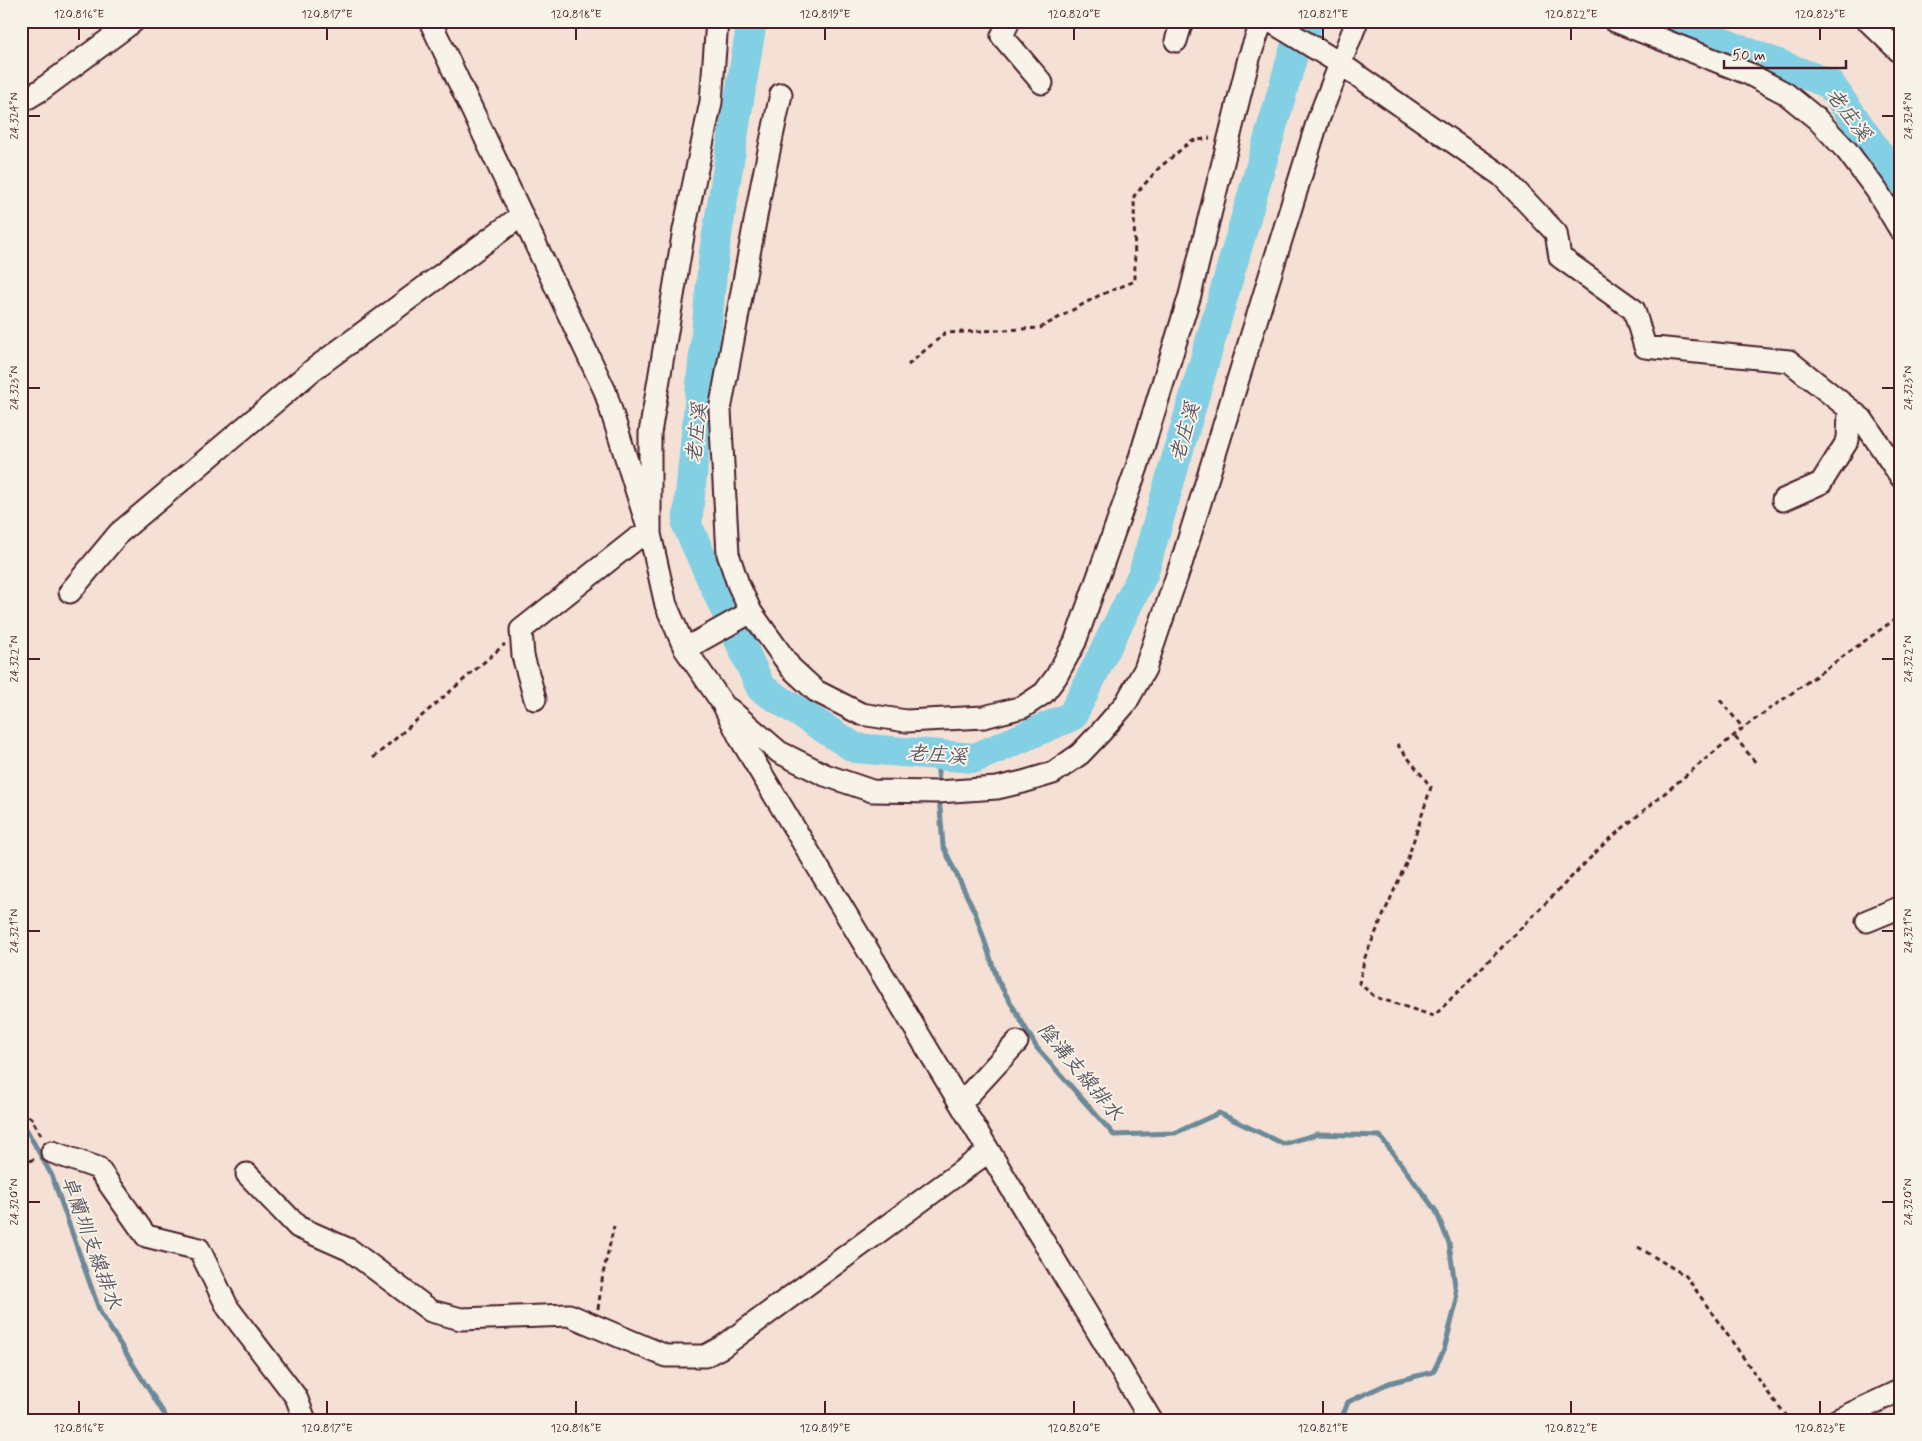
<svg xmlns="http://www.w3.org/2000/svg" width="1922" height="1441" font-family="Mynerve,'LXGW WenKai TC',sans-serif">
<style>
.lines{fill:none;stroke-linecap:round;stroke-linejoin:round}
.stream{stroke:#6c8999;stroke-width:5}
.river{stroke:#83cfe3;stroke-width:30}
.minor-casing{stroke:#4a1f2b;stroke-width:25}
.path{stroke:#4a1f2b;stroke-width:3;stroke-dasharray:5 4;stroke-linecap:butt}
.minor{stroke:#f7f3e8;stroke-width:21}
.ticks{fill:none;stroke:#4a1f2b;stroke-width:2}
.labels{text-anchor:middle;stroke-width:4;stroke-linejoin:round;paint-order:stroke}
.water-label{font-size:20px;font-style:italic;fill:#5b5462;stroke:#f7f3e8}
.neatline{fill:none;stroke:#4a1f2b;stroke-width:2}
.ticks-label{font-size:12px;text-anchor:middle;fill:#4a1f2b}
</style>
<rect width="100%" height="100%" fill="#f4e0d4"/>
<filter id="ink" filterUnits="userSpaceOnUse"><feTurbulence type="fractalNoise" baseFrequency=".02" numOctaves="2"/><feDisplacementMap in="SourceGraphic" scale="10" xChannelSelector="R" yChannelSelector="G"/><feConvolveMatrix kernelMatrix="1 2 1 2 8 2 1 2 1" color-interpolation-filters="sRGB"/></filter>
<g filter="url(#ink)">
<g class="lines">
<path class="stream" d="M937,755l2,32
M939,796l4,50 33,69 22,66 39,67 77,87 61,-2 44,-20 64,31 35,-10 62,2 56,75 13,32 8,57 -13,50 -11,22 -44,11 -41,19 -7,18
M21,1123l3,2 28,51 48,136 68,108"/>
<path class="river" d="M752,21l-38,232 -27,272 74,163 94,60 120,10 97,-42 71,-142 153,-530 14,-23
M1667,21l163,63 71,102"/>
<g class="minor-casing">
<path id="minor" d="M430,21l175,370 45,143 16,71 19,44 38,55 17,34 411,682
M1009,21l-7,15 40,47
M1270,21l71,43 161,112 54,57 4,24 74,53 11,37 144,14 73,58 39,58
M1615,21l132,52 38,20 32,26 30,32 30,40 24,40
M1868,21l33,32
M1176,41l6,-20
M781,94l-19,90 -42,226 8,144 10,30 13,28 40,56 25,23 45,23 45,7 78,-4 39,-10 21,-14 12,-16 19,-35 62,-175 53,-172 59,-237 13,-37
M21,102l20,-12 93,-69
M1783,500l38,-17 27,-43 1,-31
M70,592l49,-59 195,-164 208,-154
M685,649l66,-37
M535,699l-12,-43 -2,-26 115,-91 14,-5v-101l34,-203 27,-128 6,-81
M729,709l50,43 46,23 47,16 66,1 59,-4 26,-6 30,-9 27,-19 21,-22 25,-29 19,-34 37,-108 136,-441 39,-99
M1867,921l34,-14
M961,1103l56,-61
M52,1152l46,16 48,68 53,13 29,59 68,89 9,23
M247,1174l51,53 52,23 81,61 30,8 108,-4 97,41h39l17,-9 267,-196
M1837,1420l64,-30"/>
</g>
<path class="path" d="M908,365l37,-32 95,-5 58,-32 37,-15 -1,-85 25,-28 32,-27 19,-3
M1720,700l23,28
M1735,737l21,26
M1397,744l34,43 -24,74 -42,96 -6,26 16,14 59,19 172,-174 137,-114 158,-113
M373,758l132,-114
M21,1111l10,7 12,20
M21,1164l16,-6
M1638,1247l48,29 83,118 21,26
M598,1309l5,-35 11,-48"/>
<use href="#minor" class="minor"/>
</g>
</g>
<path class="ticks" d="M79,28v12M327,28v12M576,28v12M825,28v12M1074,28v12M1323,28v12M1571,28v12M1820,28v12M28,116h12M1882,116h12M28,388h12M1882,388h12M28,659h12M1882,659h12M28,931h12M1882,931h12M28,1202h12M1882,1202h12M79,1401v13M327,1401v13M576,1401v13M825,1401v13M1074,1401v13M1323,1401v13M1571,1401v13M1820,1401v13"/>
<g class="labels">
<g class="water-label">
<text transform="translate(1849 114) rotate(53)" y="7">老庄溪</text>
<text transform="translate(1184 432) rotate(-74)" y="7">老庄溪</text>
<text transform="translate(696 433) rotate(-84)" y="7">老庄溪</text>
<text transform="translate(937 754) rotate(4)" y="7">老庄溪</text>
<text transform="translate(1081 1071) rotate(50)" y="7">陰溝支線排水</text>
<text transform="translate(92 1242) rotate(70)" y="7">卓蘭圳支線排水</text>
</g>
</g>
<rect width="1922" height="1441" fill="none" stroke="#f7f3e8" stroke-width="55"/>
<path d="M1724 60v8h122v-8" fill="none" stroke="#4a1f2b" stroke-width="2.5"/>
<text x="1732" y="60" font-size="15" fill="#4a1f2b" stroke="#f7f3e8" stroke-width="4" paint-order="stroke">50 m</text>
<rect x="28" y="28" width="1866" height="1386" class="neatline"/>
<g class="ticks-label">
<text x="79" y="18">120.816°E</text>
<text x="327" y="18">120.817°E</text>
<text x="576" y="18">120.818°E</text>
<text x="825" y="18">120.819°E</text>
<text x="1074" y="18">120.820°E</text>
<text x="1323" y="18">120.821°E</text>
<text x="1571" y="18">120.822°E</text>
<text x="1820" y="18">120.823°E</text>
<text transform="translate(14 116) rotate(-90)" y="4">24.324°N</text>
<text transform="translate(1908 116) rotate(-90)" y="4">24.324°N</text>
<text transform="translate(14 388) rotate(-90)" y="4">24.323°N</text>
<text transform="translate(1908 388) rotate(-90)" y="4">24.323°N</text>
<text transform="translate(14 659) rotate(-90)" y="4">24.322°N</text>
<text transform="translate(1908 659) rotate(-90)" y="4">24.322°N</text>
<text transform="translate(14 931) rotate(-90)" y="4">24.321°N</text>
<text transform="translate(1908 931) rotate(-90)" y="4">24.321°N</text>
<text transform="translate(14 1202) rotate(-90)" y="4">24.320°N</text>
<text transform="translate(1908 1202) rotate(-90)" y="4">24.320°N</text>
<text x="79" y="1432">120.816°E</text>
<text x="327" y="1432">120.817°E</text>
<text x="576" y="1432">120.818°E</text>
<text x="825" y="1432">120.819°E</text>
<text x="1074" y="1432">120.820°E</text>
<text x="1323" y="1432">120.821°E</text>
<text x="1571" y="1432">120.822°E</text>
<text x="1820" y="1432">120.823°E</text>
</g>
</svg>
